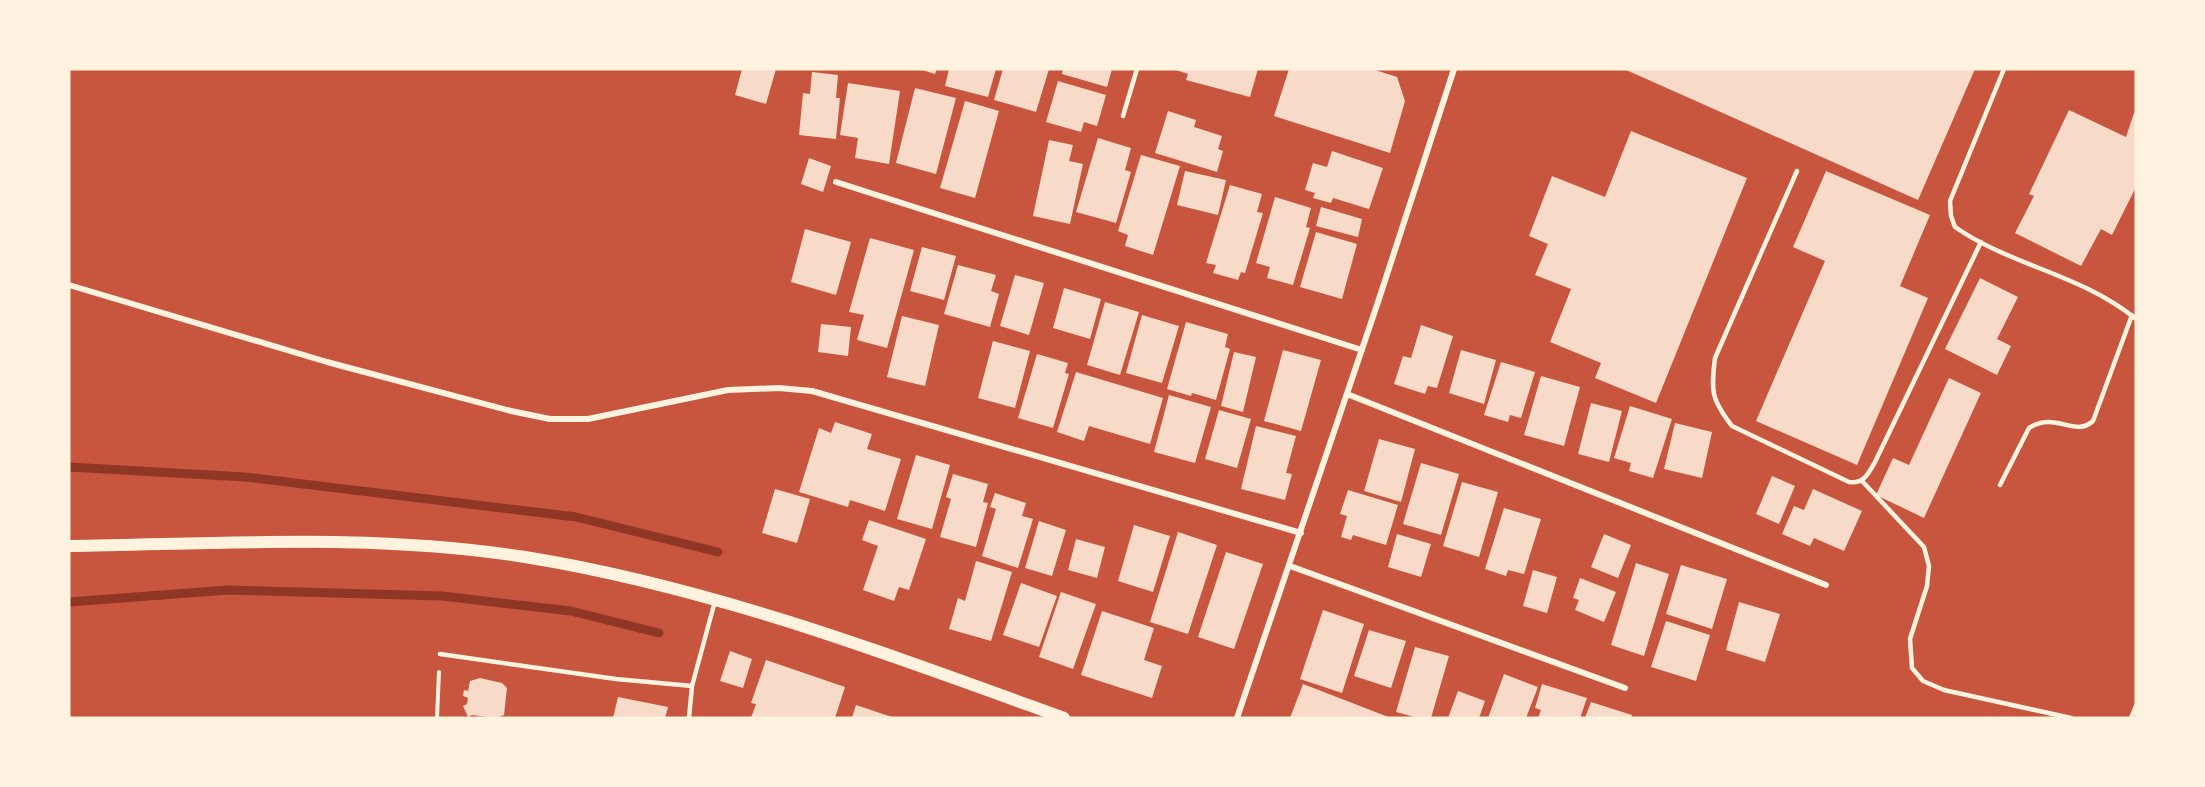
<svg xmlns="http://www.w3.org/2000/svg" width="2205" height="787" font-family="'Libre Baskerville',serif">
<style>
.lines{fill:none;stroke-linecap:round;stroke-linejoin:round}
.stream{stroke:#8f3625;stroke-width:9}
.building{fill:#f7dbc8}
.path{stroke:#fff3e0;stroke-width:4}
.service{stroke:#fff3e0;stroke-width:4.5}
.minor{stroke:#fff3e0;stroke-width:6}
.secondary{stroke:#fff3e0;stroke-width:12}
</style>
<rect width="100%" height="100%" fill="#c8553d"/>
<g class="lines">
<path class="stream" d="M69,467l176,10 331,40 142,35
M69,602l159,-12 214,6 129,15 88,22"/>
</g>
<path class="building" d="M742,69h34l-10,35 -31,-9z
M919,69h18l-2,5z
M949,69h47l-8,28 -43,-11z
M1003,69h46l-13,43 -42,-12z
M1063,69h49l-5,18 -45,-13z
M1173,69h85l-8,28 -64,-17 2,-6z
M1289,69h83l25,8 8,24 -15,52 -116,-37z
M1624,69h351l-57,131z
M812,72l26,3 -2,23h4l-4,41 -37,-4 4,-42 7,1z
M1058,81l48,14 -9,31 -13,-4 -3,10 -35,-10z
M848,83l52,8 -11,73 -34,-6 3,-20 -18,-3z
M915,88l41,10 -20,76 -40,-11z
M965,101l34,10 -24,87 -35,-10z
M2069,110l57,27 8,-24 2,1v73l-24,48 -11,-6 -20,37 -66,-33 19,-37 -5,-2z
M1168,111l28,9 -2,7 28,9 -4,13 5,2 -6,21 -62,-19z
M1631,131l116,47 -91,225 -61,-25 6,-15 -51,-21 21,-53 -36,-14 13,-31 -19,-8 23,-60 53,21z
M1098,138l33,10 -6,22 6,2 -15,51 -40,-11z
M1049,140l24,5 -4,16 14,3 -13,60 -37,-8z
M1332,151l51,17 -14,41 -36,-11 -2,5 -18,-5 2,-5 -10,-3 8,-27 14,4z
M1141,155l39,11 -27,89 -28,-9 3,-11 -10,-4z
M809,158l22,8 -8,26 -22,-8z
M1185,171l41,9 -8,35 -41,-10z
M1826,171l104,44 -30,71 28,12 -71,167 -101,-44 69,-160 -32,-14z
M1230,185l32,9 -5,18 6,1 -18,60 -4,-1 -3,8 -25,-7 3,-8 -10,-2z
M1275,197l36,11 -5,19 4,1 -17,57 -26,-7 3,-11 -14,-4z
M1321,207l41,12 -4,18 -42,-11z
M805,229l46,13 -15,53 -45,-13z
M1316,232l41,12 -15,55 -42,-12z
M870,238l44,12 -27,98 -30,-8 7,-25 -15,-3z
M922,247l34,9 -12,44 -34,-9z
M958,265l38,10 -5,16 8,3 -9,33 -46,-13z
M1015,275l29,8 -15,52 -29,-9z
M1980,278l38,19 -21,42 14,7 -14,29 -52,-26z
M1064,288l37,11 -11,40 -37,-11z
M1105,302l34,10 -19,63 -33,-10z
M1142,315l37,11 -17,57 -36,-10z
M902,316l37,9 -14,61 -38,-9z
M1186,322l42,12 -3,13 5,2 -14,51 -24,-7 -1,3 -24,-7z
M821,324l30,3 -3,29 -30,-4z
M1421,325l32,11 -16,52 -9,-2 -3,8 -31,-10 9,-28 8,2z
M993,341l37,10 -15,57 -37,-10z
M1283,350l38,10 -20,71 -37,-10z
M1461,350l35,10 -12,44 -35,-11z
M1234,352l22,5 -13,55 -22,-6z
M1037,354l31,9 -3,10 4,1 -16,54 -35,-10z
M1501,362l34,10 -14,46 -11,-3 -2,7 -24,-7z
M1076,372l87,26 -13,46 -61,-18 -5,15 -27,-9z
M1541,376l39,11 -16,59 -40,-11z
M1949,378l32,15 -57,125 -48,-23 17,-37 16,7z
M1169,395l42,12 -16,56 -41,-11z
M1591,403l31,8 -13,51 -31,-8z
M1630,406l42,13 -19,59 -24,-7 2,-8 -17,-5z
M1219,410l32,9 -14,49 -32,-9z
M835,422l37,12 -5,15 34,10 -16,52 -35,-11 -2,7 -49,-15 20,-64 12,5z
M1675,423l37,9 -10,46 -38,-9z
M1256,426l40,10 -10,37 6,1 -7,26 -44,-11z
M1379,439l36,10 -14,53 -37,-11z
M916,455l34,10 -18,64 -35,-10z
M1421,463l38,11 -18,61 -38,-11z
M953,474l35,10 -5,18 5,1 -12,44 -36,-10 11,-38 -5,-2z
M1772,476l23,10 -16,38 -23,-10z
M1462,482l36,10 -19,65 -36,-11z
M775,489l35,10 -13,44 -35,-10z
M1813,489l49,22 -18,40 -30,-13 -4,8 -28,-12 12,-28 10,4z
M1348,490l50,15 -12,40 -33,-10 -2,5 -10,-3 6,-21 -7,-2z
M995,493l31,10 -4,13 11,3 -15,49 -36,-12 14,-47 -6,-2z
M1504,508l37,11 -17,55 -16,-4 -2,6 -21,-7z
M869,520l57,19 -17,51 -10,-3 -5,14 -31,-11 15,-44 -16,-6z
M1039,521l27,9 -14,46 -27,-8z
M1134,525l36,11 -17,56 -35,-11z
M1178,532l39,13 -29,89 -38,-12z
M1397,534l34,10 -10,33 -33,-10z
M1604,534l27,11 -13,33 -27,-11z
M1076,539l29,8 -8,31 -29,-8z
M1226,552l37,12 -29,85 -36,-12z
M976,561l36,11 -21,69 -42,-12 9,-31 7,3z
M1636,563l33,11 -25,82 -33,-11z
M1681,565l46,14 -15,50 -46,-15z
M1533,570l24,7 -10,36 -24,-7z
M1580,578l36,14 -12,30 -29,-12 4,-10 -6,-2z
M1021,583l36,13 -18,51 -36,-12z
M1061,592l35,12 -23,65 -34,-12z
M1739,602l41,12 -15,48 -39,-12z
M1323,610l41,14 -22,69 -42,-14z
M1102,611l52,17 -10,32 18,6 -10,32 -71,-23z
M1666,621l44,14 -14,46 -45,-14z
M1369,630l37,11 -15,47 -37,-12z
M1415,647l34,9 -18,62h-13l-22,-6z
M730,651l22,8 -9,29 -23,-7z
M766,660l79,27 -10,31h-84l5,-14 -5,-1z
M1504,674l34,13 -12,31h-38z
M480,678l22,5 5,5 -3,27 -8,3 -24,-3 -4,2 -5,-11 4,-2 1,-6 -5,-2 1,-6 4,1 2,-10z
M1303,684l88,34h-101z
M1542,684l45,14 -7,20h-42l3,-8 -6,-2z
M1458,691l27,10 -6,17h-31z
M618,697l50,10 -3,11h-52z
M1591,702l41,13 -1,3h-46z
M856,705l39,13h-43z"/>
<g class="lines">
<path class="path" d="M437,718l2,-46"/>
<path class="service" d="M2004,69l-54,132 1,15 4,11c56,39 126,47 181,92
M1123,116l14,-47
M1797,171l-82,187c-4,33 -4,41 17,68l117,56c15,2 19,-8 26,-20l106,-220
M1862,481l62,66 5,19 -2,20 -17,53 2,29 11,13 21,9 127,28
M2000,485l29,-57c27,-17 46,10 64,-7l39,-106
M440,654l176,25 76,7 23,-85
M689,718l3,-32
M2131,718l5,-12"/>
<path class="minor" d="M836,182l526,168
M69,285l258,77 184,49 39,8h38l140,-29 51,-2 33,3 489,142
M1347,394l479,191
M1290,566l335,122
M1237,718l141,-416 76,-233"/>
<path class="secondary" d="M69,546c151,-2 305,-13 456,11 186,30 363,97 539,161"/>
</g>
<rect width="2205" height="787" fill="none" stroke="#fff3e0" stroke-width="141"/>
</svg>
